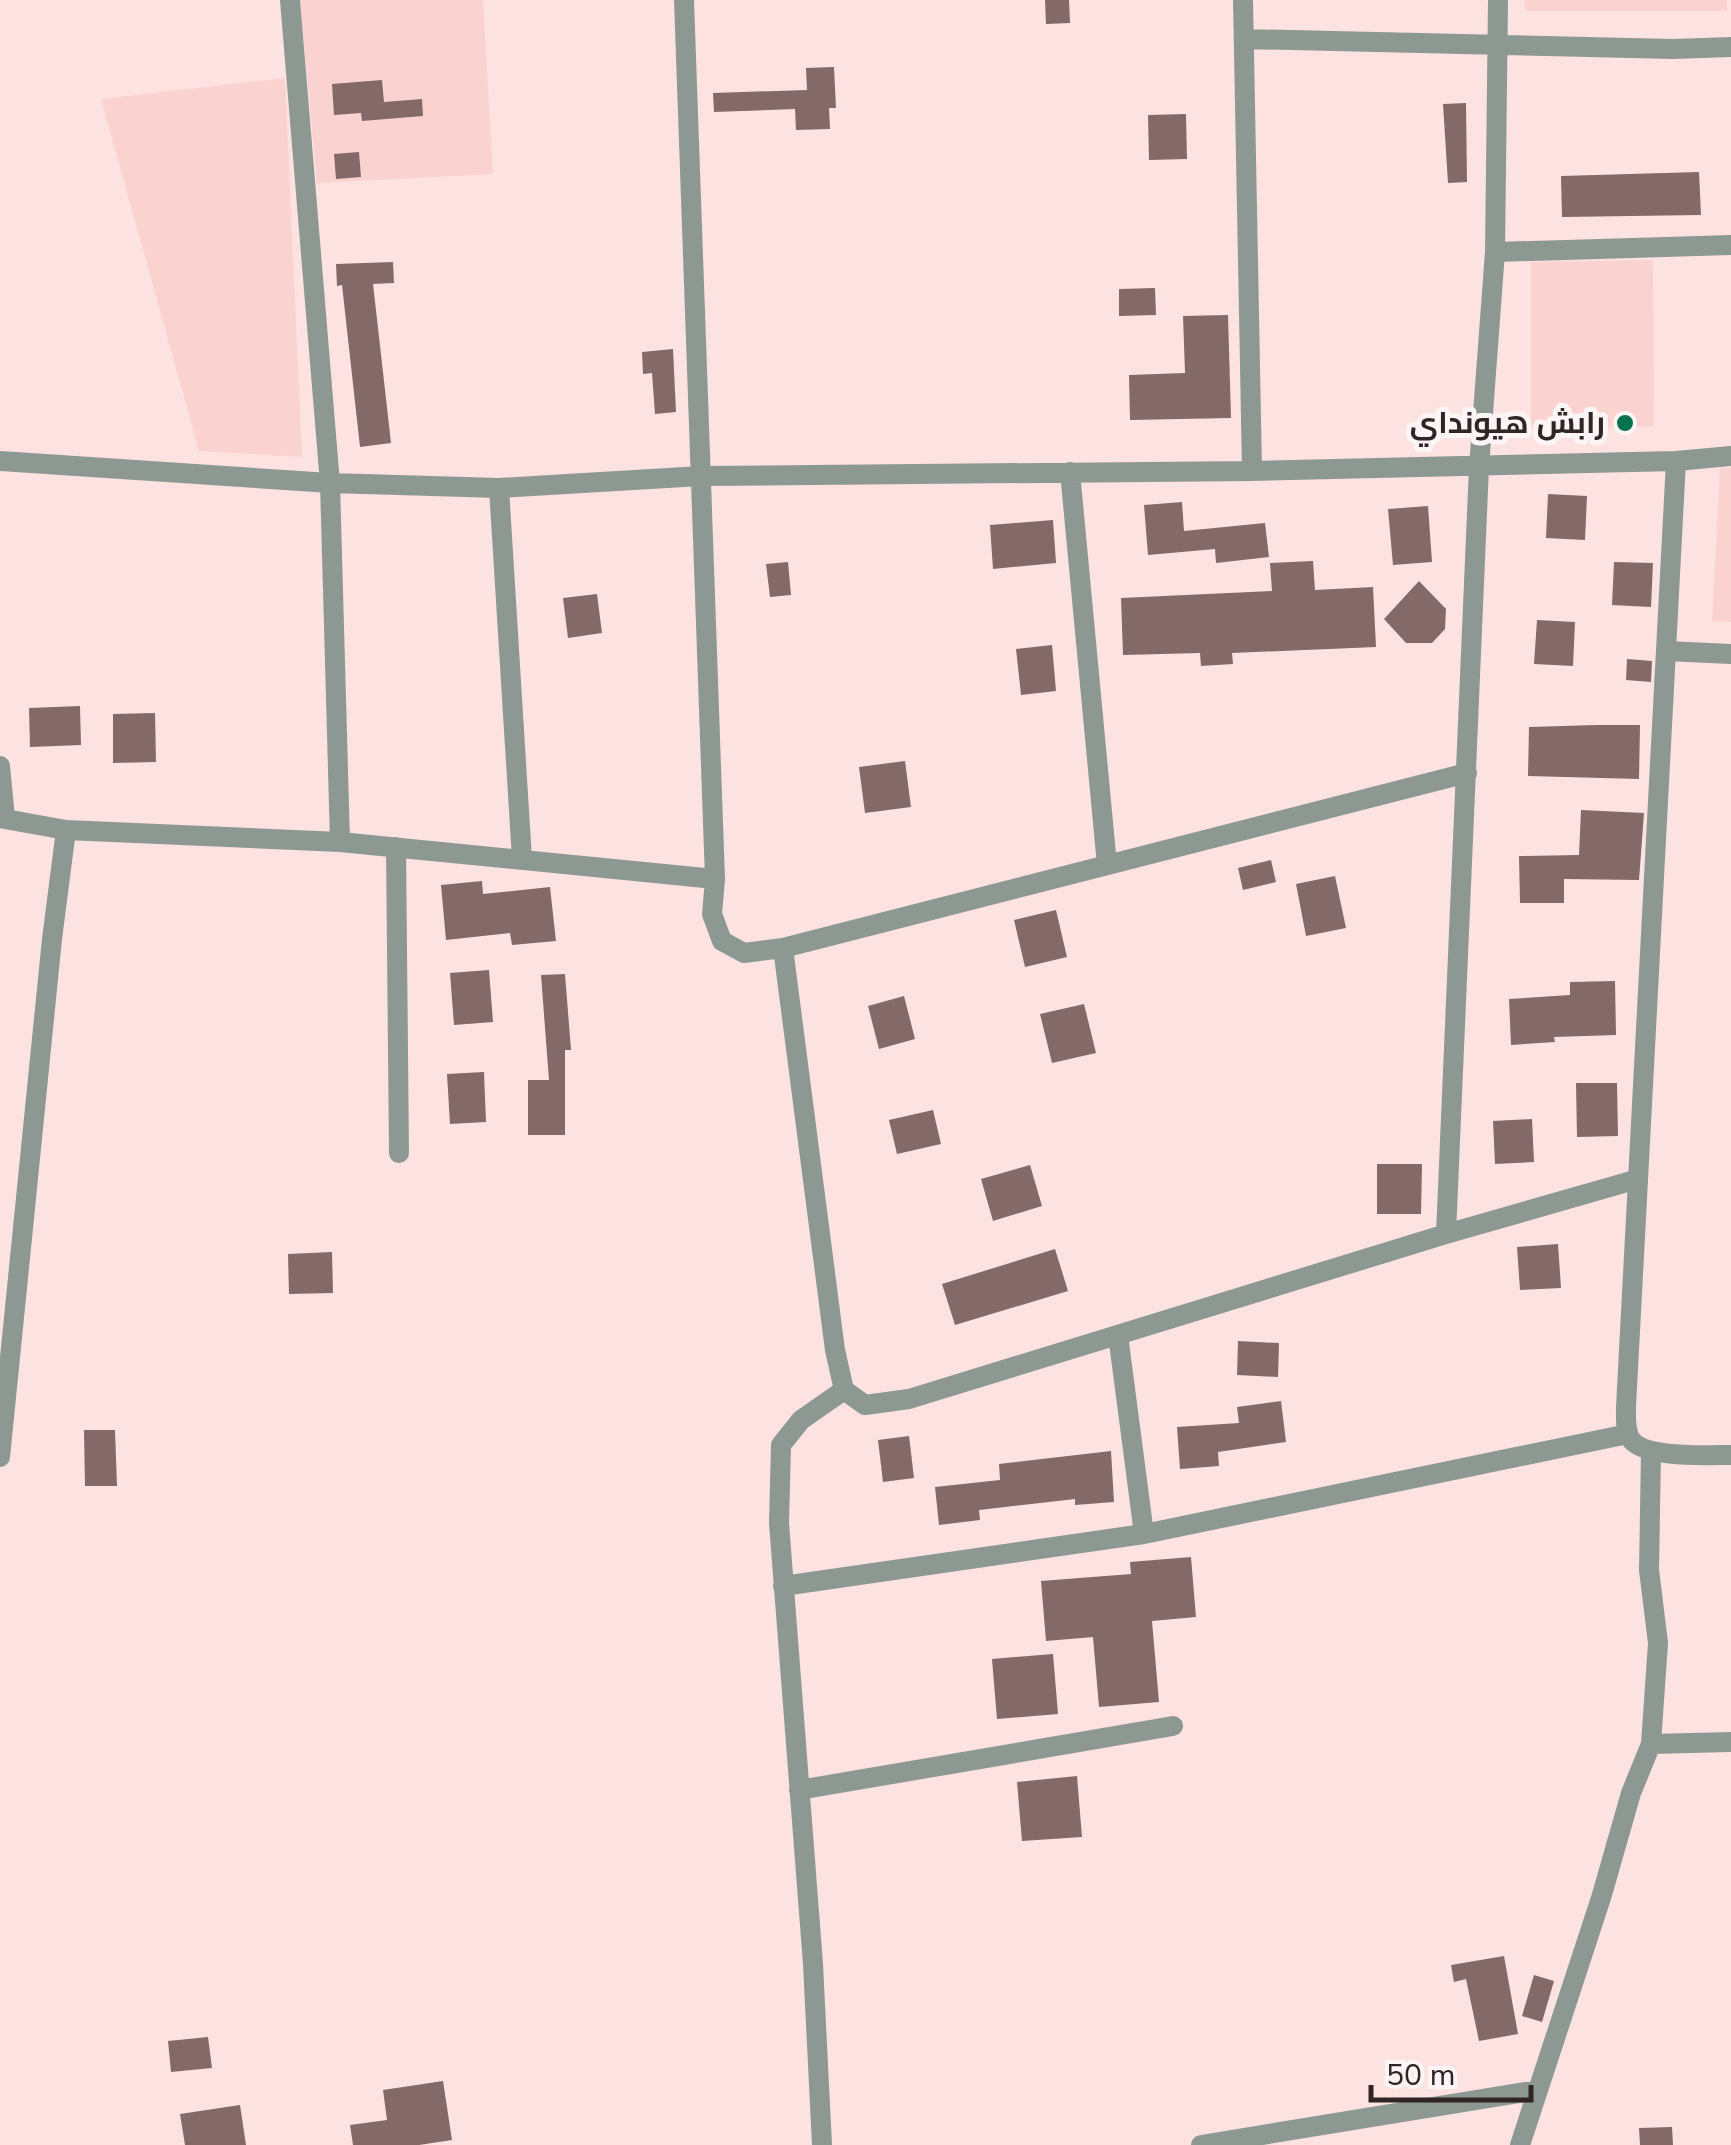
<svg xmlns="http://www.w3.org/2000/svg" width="1731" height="2145" font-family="'Nunito Sans',Cairo,sans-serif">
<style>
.built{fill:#fad3d0}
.building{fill:#836967}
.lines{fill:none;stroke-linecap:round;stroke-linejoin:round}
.minor{stroke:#8e9892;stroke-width:20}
.poi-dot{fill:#00734e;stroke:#fcf5f5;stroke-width:4}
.labels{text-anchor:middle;stroke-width:10;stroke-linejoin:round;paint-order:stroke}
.poi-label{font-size:30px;font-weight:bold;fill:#302524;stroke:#fcf5f5;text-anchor:end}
</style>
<rect width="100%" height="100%" fill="#fce3e2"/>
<path class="built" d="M300,0h183l10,174 -176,9z
M1525,0h202v11h-202z
M285,78l17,379 -103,-6 -98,-352z
M1653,260l1,166 -123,4v-168z
M1720,468h11v154l-19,-1z"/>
<path class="building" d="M1045,0h24l1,23 -24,1z
M834,67l2,41h-7l1,21 -34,1 -1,-21 -81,3 -1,-19 94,-3 -1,-22z
M382,80l2,22 38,-3 1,17 -61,5 -1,-8 -27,2 -2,-31z
M1466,103l1,79 -19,1 -5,-79z
M1186,114l1,45 -38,1 -1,-45z
M359,152l2,25 -25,2 -2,-25z
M1699,172l2,43 -139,2 -1,-41z
M393,262l1,21 -21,1 18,159 -31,4 -18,-162 -5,1 -1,-22z
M1155,288l1,27 -37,1v-27z
M1228,315l3,103 -101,2 -1,-45 56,-2 -2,-57z
M673,349l3,63 -21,2 -3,-41 -9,1 -1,-22z
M1548,494l39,2 -2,44 -39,-2z
M1182,502l2,29 81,-8 4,34 -53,6 -1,-14 -67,6 -4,-50z
M1428,506l4,56 -39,3 -5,-56z
M1053,520l3,43 -63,6 -3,-44z
M1313,561l2,29 58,-3 3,60 -144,6 1,11 -32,2 -1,-13 -77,2 -2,-57 151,-7 -2,-28z
M788,562l3,33 -21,2 -4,-33z
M1614,562l39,1 -2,44 -39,-2z
M1419,581l27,28 -1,20 -13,14h-26l-22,-24z
M597,594l5,39 -34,5 -5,-40z
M1537,620l38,2 -2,44 -39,-2z
M1052,645l4,46 -35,4 -5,-46z
M1627,659l25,2 -1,21 -25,-2z
M80,706l1,39 -51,2 -1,-39z
M155,713l1,49 -43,1v-49z
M1596,725h44l-1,54 -111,-3 1,-49z
M905,761l6,46 -46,6 -6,-46z
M1581,810l63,3 -5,67 -75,-1v24h-44l-1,-47 60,-1z
M1271,860l5,22 -33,8 -5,-22z
M1335,876l11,52 -40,8 -10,-52z
M482,881l1,13 67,-7 6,54 -44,4 -2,-12 -64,7 -5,-55z
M1056,910l11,47 -42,10 -11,-47z
M489,970l4,52 -39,3 -4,-52z
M565,974l6,76h-6v85h-37v-55h21l-8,-105z
M1615,981l1,54 -62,2 1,5 -44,3 -2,-46 61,-4v-13z
M904,996l11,43 -36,10 -11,-43z
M1084,1004l12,49 -44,10 -12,-49z
M484,1072l2,50 -36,2 -3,-50z
M1576,1083h41l1,53 -41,1z
M933,1110l8,34 -44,10 -8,-34z
M1532,1119l2,43 -39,2 -2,-43z
M1377,1164h45l-1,50h-44z
M1030,1165l12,41 -49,15 -12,-42z
M1558,1244l3,44 -41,2 -3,-43z
M1055,1249l13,42 -113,34 -13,-41z
M332,1252l1,41 -44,1 -1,-40z
M1238,1341l41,2 -1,34 -41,-2z
M1281,1401l5,41 -68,10 1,14 -39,3 -3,-42 62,-4 -2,-16z
M84,1430h31l2,56h-32z
M909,1436l5,42 -31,4 -5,-42z
M1111,1451l3,51 -39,3v-6l-96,11 1,10 -41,5 -4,-38 65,-7 -1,-16z
M1191,1557l5,60 -44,4 7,81 -60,5 -6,-70 -47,4 -5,-60 90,-7 -1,-12z
M1053,1654l5,60 -61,5 -5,-60z
M1077,1776l5,61 -60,4 -5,-59z
M1504,1956l14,78 -39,7 -13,-62 -12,3 -3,-17z
M1534,1975l20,6 -12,41 -20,-6z
M208,2037l4,31 -41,4 -3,-31z
M443,2081l9,59 -33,5h-66l-3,-20 37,-5 -4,-30z
M240,2105l6,40h-61l-5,-31z
M1672,2127l1,18h-33l-1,-17z"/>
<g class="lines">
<path class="minor" d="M290,0l40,483 10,359
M684,0l31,879 -3,35 10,27 22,12 39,-5 684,-175
M1243,0l9,471
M1244,39l429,10 58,-2
M1495,252l236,-7
M1731,456l-55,5 -50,946c0,10 -1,22 4,31 12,21 79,17 101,17
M0,461l330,22 169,5 202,-12 551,-5 424,-10
M1070,472l37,393
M499,488l23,371
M1666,651l65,3
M0,766l5,52
M0,818l66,12 274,12 375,37
M396,847l3,306
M783,948l52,402 9,40 21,15 44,-6 537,-165 192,-55
M1446,1234l33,-767 16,-215 3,-252
M1118,1335l26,199
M0,1457l52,-518 14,-109
M783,1586l361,-52 484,-100
M1651,1744l80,-2
M799,1790l374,-64
M822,2145l-9,-181 -34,-441 2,-78 20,-25 43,-30
M1201,2145l337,-55
M1520,2145l81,-247 30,-105 20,-49 7,-101 -9,-73 2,-118"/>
</g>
<circle class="poi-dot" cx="1625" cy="423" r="10"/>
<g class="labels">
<g class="poi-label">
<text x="1605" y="433">رابش هيونداي</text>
</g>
</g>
<path d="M1371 2085v15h160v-15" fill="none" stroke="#302524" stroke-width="5"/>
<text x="1386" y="2085" font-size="30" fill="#302524" stroke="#fcf5f5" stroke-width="8" paint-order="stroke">50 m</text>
</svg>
